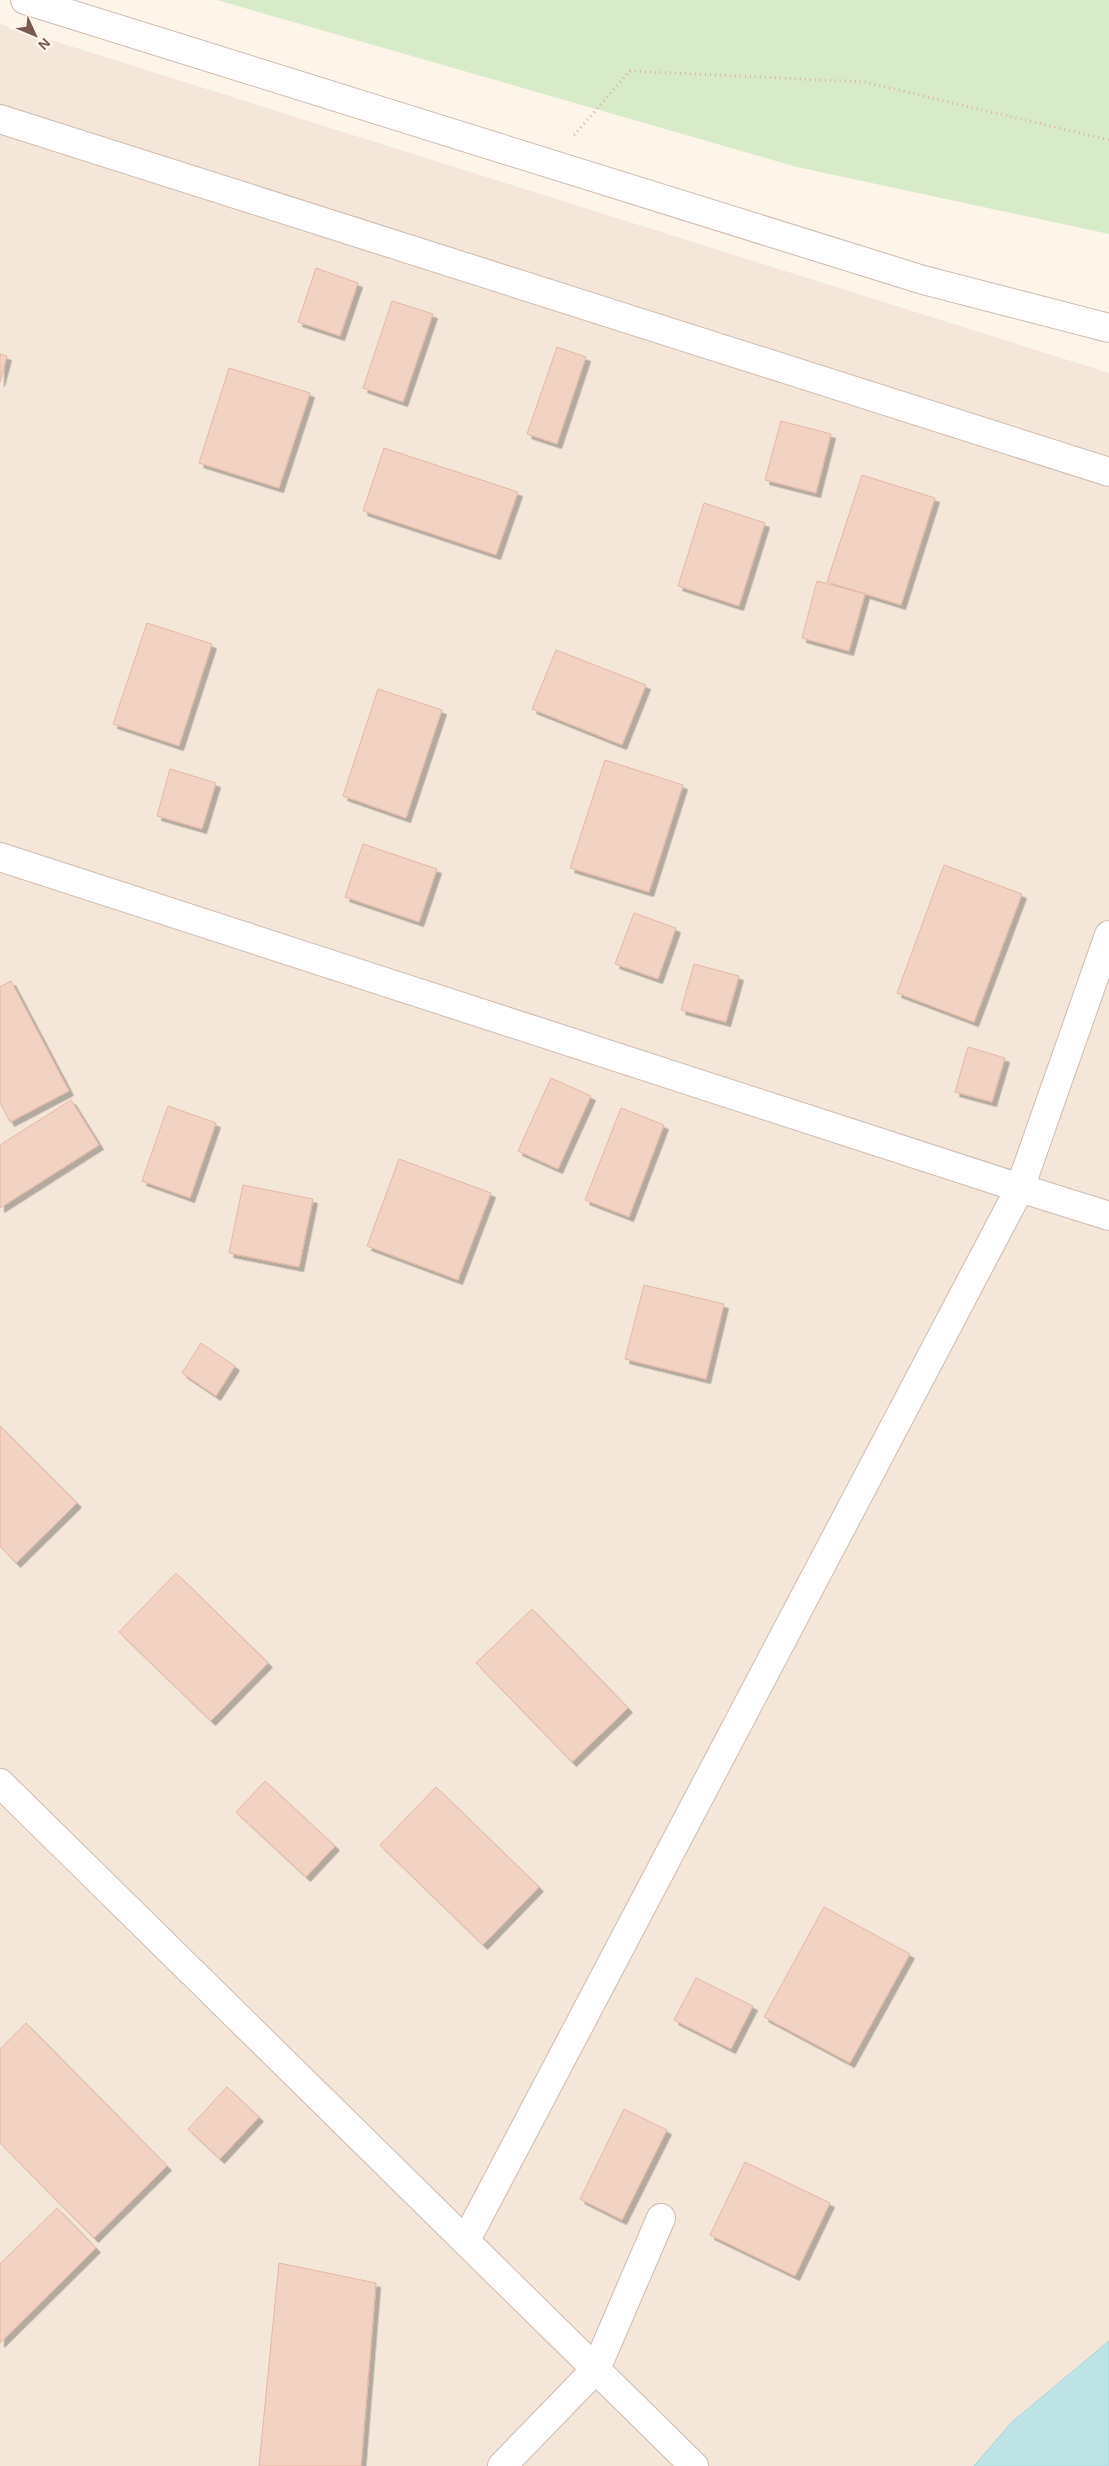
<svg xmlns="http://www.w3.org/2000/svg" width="1109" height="2466" font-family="Helvetica,sans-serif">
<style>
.residential{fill:#f4e6d8}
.green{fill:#d8ebc8}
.water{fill:#bee4e7;stroke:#a4d4d9}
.building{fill:#f2d2c2;stroke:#e5b7a2;filter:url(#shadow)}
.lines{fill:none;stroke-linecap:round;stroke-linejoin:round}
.minor-casing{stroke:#cfbbaf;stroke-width:30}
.path{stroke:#d8b5a4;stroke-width:3;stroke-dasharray:1 4;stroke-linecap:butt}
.minor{stroke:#fff;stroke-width:28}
</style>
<defs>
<filter id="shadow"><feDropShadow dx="4.5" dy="4.5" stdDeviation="0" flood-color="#0004"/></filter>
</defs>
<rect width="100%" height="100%" fill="#fdf4ea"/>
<path class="residential" d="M0,24l1109,349v1968l-97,81 -38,44h-974z"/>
<path class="green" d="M217,0h892v234l-312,-67z"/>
<path class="water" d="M1109,2341v125h-135l38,-44z"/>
<path class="building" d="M316,268l42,15 -18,53 -42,-14z
M392,301l41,13 -30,88 -40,-14z
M557,347l29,10 -29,87 -30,-10z
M0,354l7,2 -7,26z
M229,368l81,25 -31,95 -80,-25z
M781,421l50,13 -15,59 -51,-13z
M384,448l134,44 -22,63 -133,-44z
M862,475l73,23 -34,107 -74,-23z
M704,503l61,20 -26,83 -61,-20z
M817,581l48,13 -16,57 -47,-13z
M147,623l65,21 -33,102 -66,-22z
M556,650l90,35 -24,60 -90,-36z
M378,689l64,21 -36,108 -63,-22z
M605,760l78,25 -34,107 -79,-24z
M170,769l46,14 -14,46 -45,-13z
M363,844l74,25 -18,53 -74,-25z
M944,865l78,29 -48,128 -77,-29z
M634,913l42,15 -18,51 -43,-15z
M694,964l45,12 -13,46 -45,-12z
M11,981l58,110 -59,31 -10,-19v-116z
M968,1047l37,11 -13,44 -37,-10z
M551,1078l40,18 -33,73 -40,-18z
M71,1100l28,45 -99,63v-63z
M168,1106l48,17 -26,75 -48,-17z
M621,1108l43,17 -35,92 -44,-17z
M399,1159l92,34 -33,87 -91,-34z
M243,1185l70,14 -14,68 -70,-14z
M644,1285l80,19 -18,75 -81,-20z
M201,1343l34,23 -19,30 -34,-23z
M0,1426l77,77 -61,60 -16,-17z
M176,1573l92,90 -57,58 -92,-89z
M532,1609l96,99 -56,54 -96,-99z
M265,1781l70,65 -29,31 -70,-65z
M436,1787l103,100 -56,58 -103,-100z
M824,1907l86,47 -60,109 -86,-46z
M696,1978l57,28 -22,43 -57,-29z
M26,2023l141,143 -73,72 -94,-95v-94z
M227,2087l32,30 -39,42 -32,-30z
M624,2109l43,21 -45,90 -42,-21z
M745,2162l85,41 -35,73 -85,-41z
M57,2208l39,40 -96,95v-79z
M279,2263l97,20 -15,183h-102z"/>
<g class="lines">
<g class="minor-casing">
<path id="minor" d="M25,0l898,280 186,48
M0,119l1109,353
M0,857l1020,331 -554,1052
M1109,935l-89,253 89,28
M0,1783l694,683
M502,2466l94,-97 65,-151"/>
</g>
<path class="path" d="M574,135l56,-64 235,11 244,58"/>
<use href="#minor" class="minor"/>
</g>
<g transform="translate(35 35) rotate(134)" stroke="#fff8f1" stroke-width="4" paint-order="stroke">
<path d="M0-4L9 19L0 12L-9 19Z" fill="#78594d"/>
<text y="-8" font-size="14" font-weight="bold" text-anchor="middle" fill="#78594d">N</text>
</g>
</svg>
